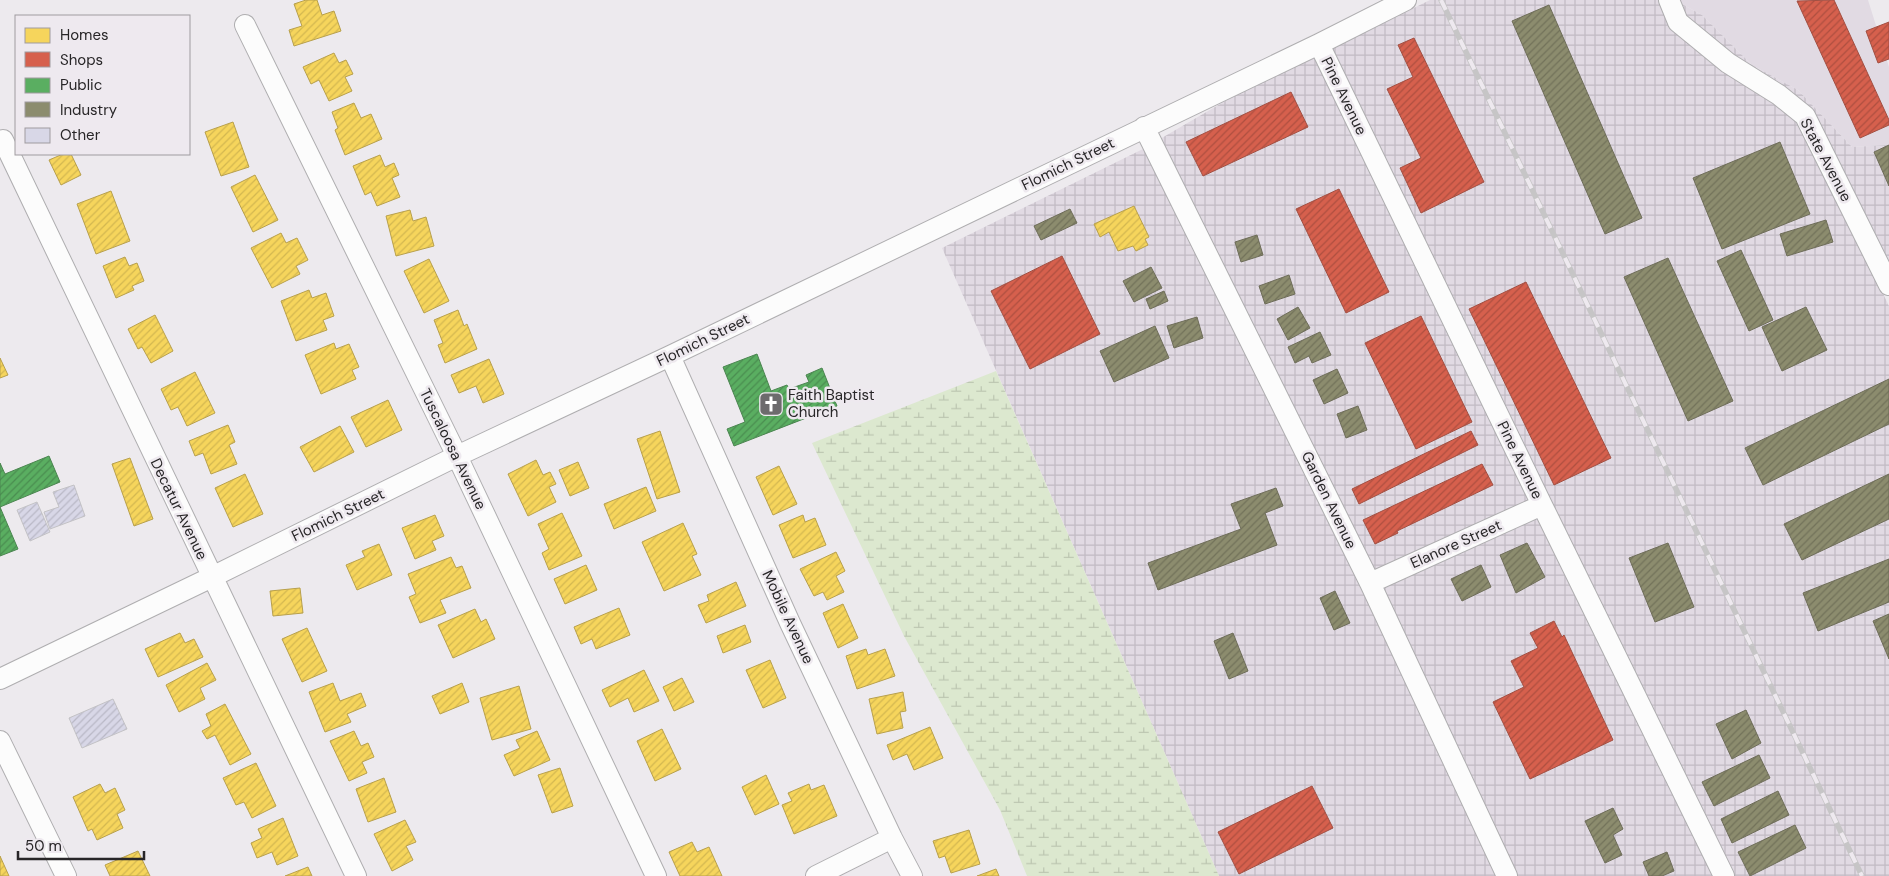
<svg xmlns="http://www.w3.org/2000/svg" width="1889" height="876" font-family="'DM Sans',sans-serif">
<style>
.built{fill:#e1dae3}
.industrial{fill:url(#industrial-grid)}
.wetland{fill:url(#wetland-marsh)}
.homes{fill:url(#homes-hatch);stroke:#b8a04c}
.shops{fill:url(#shops-hatch);stroke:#a24f42}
.public{fill:url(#public-hatch);stroke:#4b8550}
.industry{fill:url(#industry-hatch);stroke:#6e6d59}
.building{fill:url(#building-hatch);stroke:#c3c2c5}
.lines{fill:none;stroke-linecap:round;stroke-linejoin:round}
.minor-casing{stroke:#afaeb0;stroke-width:22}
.minor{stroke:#fcfcfc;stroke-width:20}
.rail-casing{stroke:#c6c5c6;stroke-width:5.5}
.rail{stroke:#eee9ef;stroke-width:4;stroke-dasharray:11;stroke-linecap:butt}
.labels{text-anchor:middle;stroke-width:5;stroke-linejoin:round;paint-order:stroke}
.street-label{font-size:15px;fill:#282628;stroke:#eee9ef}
.poi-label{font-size:15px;fill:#282628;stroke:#eee9ef;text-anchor:start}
</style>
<defs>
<pattern id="industrial-grid" width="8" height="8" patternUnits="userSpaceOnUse" patternTransform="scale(1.25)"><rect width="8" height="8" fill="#e1dae3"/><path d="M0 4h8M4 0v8" fill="none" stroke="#c1bbc3"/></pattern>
<pattern id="wetland-marsh" width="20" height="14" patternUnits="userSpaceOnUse" patternTransform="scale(1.25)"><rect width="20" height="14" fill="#dce8cf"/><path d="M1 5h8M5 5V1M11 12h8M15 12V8" fill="none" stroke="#bdc7b2"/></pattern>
<pattern id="homes-hatch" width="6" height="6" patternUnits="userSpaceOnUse" patternTransform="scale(1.25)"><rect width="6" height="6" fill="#f6d55c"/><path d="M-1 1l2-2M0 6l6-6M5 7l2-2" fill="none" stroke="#d3b750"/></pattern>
<pattern id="shops-hatch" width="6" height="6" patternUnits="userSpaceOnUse" patternTransform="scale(1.25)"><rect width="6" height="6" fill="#d6604d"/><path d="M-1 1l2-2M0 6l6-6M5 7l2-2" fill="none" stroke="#ae4f40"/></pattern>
<pattern id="public-hatch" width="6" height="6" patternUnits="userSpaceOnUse" patternTransform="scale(1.25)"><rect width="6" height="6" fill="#5aae61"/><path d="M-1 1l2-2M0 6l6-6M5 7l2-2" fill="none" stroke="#4a8d50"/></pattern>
<pattern id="industry-hatch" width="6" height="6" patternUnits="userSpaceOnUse" patternTransform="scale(1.25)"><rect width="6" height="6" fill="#8c8c6e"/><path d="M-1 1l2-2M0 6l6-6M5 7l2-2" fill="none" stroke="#72725a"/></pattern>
<pattern id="building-hatch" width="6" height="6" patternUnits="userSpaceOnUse" patternTransform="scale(1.25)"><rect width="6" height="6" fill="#d8d7e7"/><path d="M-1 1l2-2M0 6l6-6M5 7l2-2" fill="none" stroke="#b9b8c6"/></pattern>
</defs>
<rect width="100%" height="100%" fill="#edeaee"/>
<path class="built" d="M1679,0h189l21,67v78l-37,2 -54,-57 -46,-25 -50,-50 -22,-12z"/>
<path class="industrial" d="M1430,0h230l114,103 25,20 11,21 79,162v570h-155l-184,-375 -219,-452z
M1680,3l22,12 50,50 46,25 54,57 37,-2v120l-76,-154 -81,-57 -47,-39z
M1315,56l215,444 -156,71 -214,-432 79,-46z
M1145,148l218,439 134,289h-278l-277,-628z
M1538,518l176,358h-198l-134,-288z"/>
<path class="wetland" d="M996,371l223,505h-192l-27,-66 -96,-174 -92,-193z"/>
<path class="homes" d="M306,0h11l5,15 12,-4 7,20 -47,15 -5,-16 13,-4 -8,-22z
M334,53l5,10 7,-3 7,14 -8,3 7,14 -23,10 -10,-21 -8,4 -8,-17z
M354,103l7,15 10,-4 11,25 -37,16 -10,-25 3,-2 -6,-16z
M233,122l16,45 -28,9 -16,-44z
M63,154h8l10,21 -20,10 -12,-25z
M380,155l5,12 9,-4 5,12 -7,3 8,19 -23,9 -6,-14 -6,3 -12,-29z
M255,175l23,45 -25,12 -22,-45z
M111,191l19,50 -34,13 -19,-50z
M1134,206l15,31 -4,2 3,6 -12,6 -3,-5 -15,5 -9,-19 -9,5 -6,-13z
M410,210l3,11 13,-4 8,29 -38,10 -10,-40z
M281,233l5,10 11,-5 11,22 -12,6 4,8 -28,14 -21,-40z
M125,257l4,9 8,-3 7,18 -12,5 2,4 -18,8 -13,-32z
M429,259l20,42 -25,12 -20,-42z
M309,290l3,8 14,-5 8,23 -11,4 4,10 -31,11 -15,-40z
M458,310l6,16 3,-2 10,25 -32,14 -7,-18 5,-2 -9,-23z
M155,315l18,36 -22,12 -9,-16 -4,2 -10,-20z
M334,343l2,6 13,-5 10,23 -7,3 4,9 -35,15 -16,-39z
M0,358l8,17 -8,3z
M489,359l15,35 -21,9 -7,-17 -17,7 -8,-18z
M195,372l20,41 -28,13 -9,-19 -7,3 -10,-21z
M388,400l14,30 -36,17 -15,-30z
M228,425l7,17 -6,3 8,19 -26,10 -8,-21 -8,3 -6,-15z
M340,426l14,26 -40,20 -14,-25z
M660,431l20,61 -23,7 -20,-60z
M130,458l23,61 -19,7 -22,-62z
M536,460l7,15 7,-3 6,12 -7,3 7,15 -28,14 -20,-42z
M578,462l11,26 -19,8 -11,-26z
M779,466l18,38 -24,11 -17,-38z
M245,474l18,40 -30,13 -18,-39z
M646,487l10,24 -42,18 -10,-25z
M562,513l20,43 -33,14 -7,-17 7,-4 -11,-25z
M435,515l9,21 -12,5 4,9 -21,9 -13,-31z
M803,515l2,7 10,-4 11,27 -33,13 -14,-33z
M683,523l14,31 -5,2 9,19 -37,16 -22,-49z
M379,544l13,31 -35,15 -11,-25 19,-8 -3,-6z
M836,552l9,19 -9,5 8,16 -17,8 -4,-8 -9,4 -14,-27z
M451,557l5,11 6,-2 9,22 -31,12 6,13 -26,10 -11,-26 7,-3 -8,-20z
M586,565l11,25 -32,14 -11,-25z
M736,582l10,24 -40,17 -8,-18 11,-4 -2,-6z
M300,588l3,25 -30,3 -3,-25z
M843,604l15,34 -20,10 -15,-35z
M619,608l11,27 -34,14 -4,-10 -11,5 -7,-17z
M475,609l6,13 5,-3 9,20 -42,19 -15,-33z
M745,625l6,17 -28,11 -6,-17z
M307,628l20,43 -25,11 -20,-43z
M180,633l5,10 9,-4 9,18 -45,20 -13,-28z
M866,649l2,6 17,-6 10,27 -38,13 -11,-33z
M770,660l16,38 -23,10 -17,-38z
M207,663l9,17 -16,8 5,11 -26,13 -13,-27z
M644,670l15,31 -25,11 -6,-14 -18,9 -8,-17z
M682,678l12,24 -20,9 -11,-24z
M333,683l7,18 21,-8 5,13 -19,8 4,8 -26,10 -16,-40z
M462,683l7,19 -29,12 -8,-18z
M519,686l12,43 -39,11 -12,-42z
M903,692l3,19 -6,1 3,16 -26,6 -8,-35z
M225,704l26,50 -21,11 -15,-30 -8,4 -5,-8 9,-5 -5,-12z
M930,727l13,31 -29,12 -7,-16 -14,6 -6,-15z
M662,729l19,40 -26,12 -18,-40z
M354,731l7,15 7,-3 6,14 -12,5 5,11 -18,8 -19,-40z
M537,731l13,29 -36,16 -10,-21 16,-7 -4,-8z
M256,763l20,43 -24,12 -8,-16 -8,3 -13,-27z
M560,768l13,38 -21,7 -14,-38z
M766,775l13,29 -24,11 -13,-28z
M384,778l12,34 -28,10 -12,-33z
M100,784l5,9 10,-5 10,22 -8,4 6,14 -26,12 -5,-11 -4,2 -15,-34z
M809,784l2,6 13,-5 13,31 -43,18 -12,-29 10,-4 -4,-8z
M283,818l15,38 -21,9 -5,-13 -15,6 -6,-15 11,-5 -4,-9z
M405,820l11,22 -10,4 7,14 -21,11 -18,-37z
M969,830l11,34 -29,9 -6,-17 -6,2 -6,-17z
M692,842l5,10 12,-5 13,29h-42l-11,-24z
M138,851l12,25h-40l-5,-11z
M0,856l9,20h-9z
M308,867l4,9h-27z
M996,869l3,7h-22z"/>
<path class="shops" d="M1834,0l55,120v5l-29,13 -63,-137z
M1889,22v37l-11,4 -12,-32z
M1414,38l70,144 -63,31 -21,-45 21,-10 -34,-69 26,-12 -15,-32z
M1291,92l17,35 -105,49 -17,-34z
M1339,189l50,103 -43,21 -50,-104z
M1062,256l38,78 -70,35 -39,-78z
M1526,282l85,176 -57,27 -85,-176z
M1421,316l51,106 -56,27 -51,-106z
M1471,431l7,14 -119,59 -7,-15z
M1482,464l11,21 -96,46 1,2 -23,11 -12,-24z
M1554,621l8,16 2,-2 49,105 -83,39 -37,-77 31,-15 -13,-26 27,-13 -8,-15z
M1312,786l21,42 -94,46 -21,-42z"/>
<path class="public" d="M757,354l14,37 16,-6 2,4 20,-7 -3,-7 16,-7 15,38 -103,40 -7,-17 18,-7 -22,-55z
M49,456l11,26 -60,25 18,42 -18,7v-93l5,11z"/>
<path class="industry" d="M1549,5l93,213 -37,16 -93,-213z
M1780,142l30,72 -88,35 -29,-71z
M1889,145v41l-15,-34z
M1070,209l7,14 -36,17 -7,-14z
M1826,220l7,22 -46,14 -7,-22z
M1257,235l6,20 -22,7 -6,-20z
M1741,250l32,70 -24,11 -32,-70z
M1668,258l65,143 -45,20 -64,-144z
M1151,267l11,21 -28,14 -11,-21z
M1289,275l6,19 -30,10 -6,-18z
M1164,291l4,10 -18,8 -4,-10z
M1298,307l12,21 -22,12 -11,-21z
M1806,307l21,43 -45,21 -20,-44z
M1197,317l6,21 -29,10 -7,-22z
M1155,326l14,32 -55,24 -14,-31z
M1320,332l11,23 -19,8 -3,-7 -14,7 -7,-16z
M1337,369l11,24 -24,11 -11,-24z
M1889,379v45l-126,61 -18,-37z
M1358,406l9,24 -21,8 -9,-24z
M1889,474v45l-87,41 -18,-36z
M1276,488l7,18 -18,7 12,32 -119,45 -10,-27 93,-34 -10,-25z
M1527,543l18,34 -29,16 -16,-38z
M1668,543l26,64 -39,15 -26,-64z
M1889,559v43l-71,29 -15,-38z
M1481,565l10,22 -29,14 -11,-22z
M1335,591l15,32 -16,7 -14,-32z
M1889,614v45l-16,-38z
M1233,633l15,38 -19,8 -15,-38z
M1746,710l15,33 -29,16 -16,-35z
M1759,755l11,23 -56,28 -12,-24z
M1778,791l11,24 -57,28 -11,-24z
M1613,808l10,21 -10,6 9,20 -17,8 -20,-42z
M1795,825l11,23 -56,28 -12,-24z
M1667,852l7,19 -12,5h-13l-6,-14z"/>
<path class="building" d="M74,485l11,31 -35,13 -6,-17 15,-5 -6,-15z
M37,502l13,30 -20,9 -13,-31z
M113,699l14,30 -45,19 -13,-30z"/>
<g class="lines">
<g class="minor-casing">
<path id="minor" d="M1669,0l9,22 50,41 51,32 26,21 84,169
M245,25l212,431 199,420
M1319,44l223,461 182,371
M1144,127l226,456 137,293
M3,140l353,736
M670,356l120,267 102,215 20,38
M1370,583l172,-78
M0,679l212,-102 245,-121 213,-100 649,-312 87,-44
M0,741l66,135
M816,876l76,-38"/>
</g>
<use href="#minor" class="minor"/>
<g class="rail-casing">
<path id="rail" d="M1441,0l421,876"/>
</g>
<use href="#rail" class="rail"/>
</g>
<defs>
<g id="church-square" transform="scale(1.25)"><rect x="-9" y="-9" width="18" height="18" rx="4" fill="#6d6b6d" stroke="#eee9ef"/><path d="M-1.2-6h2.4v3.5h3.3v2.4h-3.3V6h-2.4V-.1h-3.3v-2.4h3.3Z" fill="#fff"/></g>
</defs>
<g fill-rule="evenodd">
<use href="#church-square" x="771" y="404"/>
</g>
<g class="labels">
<g class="street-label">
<text transform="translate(1344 96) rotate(64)" y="5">Pine Avenue</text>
<text transform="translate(1826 160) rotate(62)" y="5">State Avenue</text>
<text transform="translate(1068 164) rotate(-26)" y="5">Flomich Street</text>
<text transform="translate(703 340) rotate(-26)" y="5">Flomich Street</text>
<text transform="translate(453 449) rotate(64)" y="5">Tuscaloosa Avenue</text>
<text transform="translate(1520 460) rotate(64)" y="5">Pine Avenue</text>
<text transform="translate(1329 500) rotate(64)" y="5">Garden Avenue</text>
<text transform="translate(179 509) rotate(64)" y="5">Decatur Avenue</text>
<text transform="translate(338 515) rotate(-26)" y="5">Flomich Street</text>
<text transform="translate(1456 544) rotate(-24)" y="5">Elanore Street</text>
<text transform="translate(788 617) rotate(65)" y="5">Mobile Avenue</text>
</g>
<g class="poi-label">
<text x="788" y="400">Faith Baptist<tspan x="788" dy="17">Church</tspan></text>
</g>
</g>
<rect x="15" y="15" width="175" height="140" fill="#eee9ef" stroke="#9f9b9f"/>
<rect x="25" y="28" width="25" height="15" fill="#f6d55c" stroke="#9f9b9f"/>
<text x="60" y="40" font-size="15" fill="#282628">Homes</text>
<rect x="25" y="52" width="25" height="15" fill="#d6604d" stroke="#9f9b9f"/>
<text x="60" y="65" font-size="15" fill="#282628">Shops</text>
<rect x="25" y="78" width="25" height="15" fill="#5aae61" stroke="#9f9b9f"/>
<text x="60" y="90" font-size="15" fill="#282628">Public</text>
<rect x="25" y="102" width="25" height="15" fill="#8c8c6e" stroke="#9f9b9f"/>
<text x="60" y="115" font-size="15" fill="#282628">Industry</text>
<rect x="25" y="128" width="25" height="15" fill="#d8d7e7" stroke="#9f9b9f"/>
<text x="60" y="140" font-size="15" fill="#282628">Other</text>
<path d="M18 851v8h126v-8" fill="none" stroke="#282628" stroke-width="2.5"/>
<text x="25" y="851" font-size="15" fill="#282628" stroke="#eee9ef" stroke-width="4" paint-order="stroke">50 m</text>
</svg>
